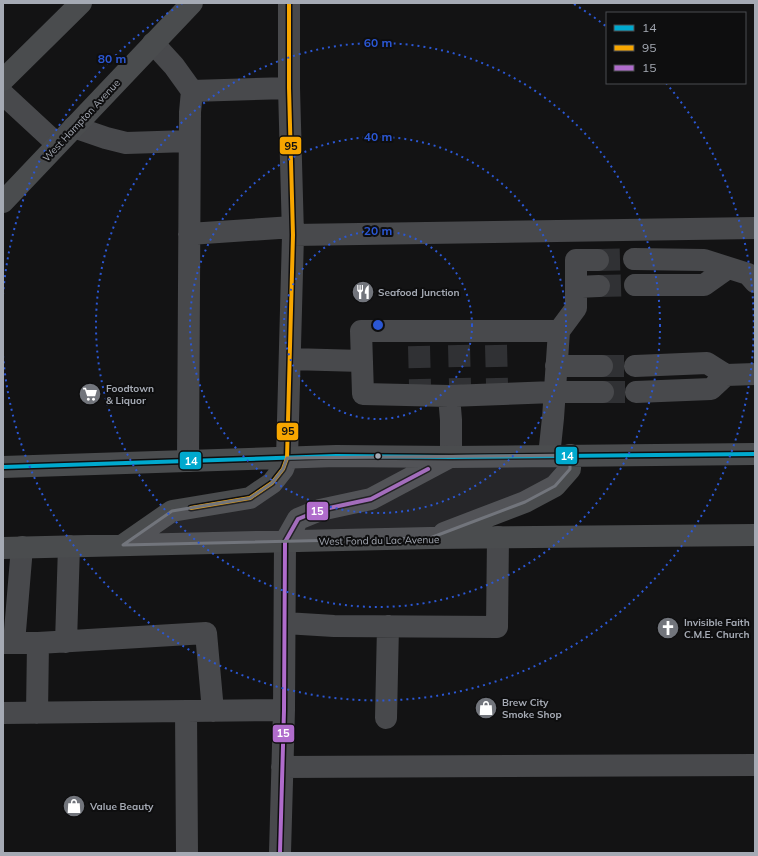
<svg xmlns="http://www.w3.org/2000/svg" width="758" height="856" font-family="Mulish,sans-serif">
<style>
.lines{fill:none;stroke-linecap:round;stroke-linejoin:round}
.minor-tunnel{stroke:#303134;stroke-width:22;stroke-dasharray:22 11;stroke-linecap:butt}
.minor{stroke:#48494c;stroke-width:22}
.major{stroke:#4a4c4e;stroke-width:22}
.bus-1-casing{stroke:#0e0e0f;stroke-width:7}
.bus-2-casing{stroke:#0e0e0f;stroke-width:7}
.bus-3-casing{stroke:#0e0e0f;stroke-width:7}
.bus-1{stroke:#00a9ce;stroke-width:4}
.bus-2{stroke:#f7a600;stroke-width:4}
.bus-3{stroke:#b06ccc;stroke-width:4}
.marked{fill:#72757c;fill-opacity:0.2;stroke:#72757c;stroke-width:3;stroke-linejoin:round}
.ring{fill:none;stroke:#2b57d4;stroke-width:2;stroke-dasharray:2 4}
.bus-dot{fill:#a5aab4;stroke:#0e0e0f;stroke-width:1.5}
.labels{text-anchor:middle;stroke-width:4;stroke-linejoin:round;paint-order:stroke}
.street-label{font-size:10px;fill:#a5aab4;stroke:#0e0e0f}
.poi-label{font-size:10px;font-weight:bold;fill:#a5aab4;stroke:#0e0e0f;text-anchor:start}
.centre{fill:#2b57d4;stroke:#0e0e0f;stroke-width:2}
.ring-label{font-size:12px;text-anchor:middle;font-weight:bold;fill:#2b57d4;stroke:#0e0e0f;stroke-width:4;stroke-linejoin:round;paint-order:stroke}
.line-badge{stroke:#0e0e0f;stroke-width:1.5}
.badge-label{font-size:11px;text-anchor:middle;font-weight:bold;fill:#fff}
.pale-badge-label{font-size:11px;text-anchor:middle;font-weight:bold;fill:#111}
</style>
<rect width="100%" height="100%" fill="#131314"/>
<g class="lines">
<path class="minor-tunnel" d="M598,260l36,-1
M599,286l36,-1
M459,345l1,40
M496,345l1,39
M419,346l1,39
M602,366h33
M603,392h33"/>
<path class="minor" d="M153,43l21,23 18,25 -2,21 -2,349
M192,91l97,-3
M3,94l54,50
M74,127l32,11 20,5 63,-2
M189,234l104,-7
M293,235l462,-7
M634,259l70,1 44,14 7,8
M598,260h-22v48l-17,23h-198l2,63 86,2 105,-4h49
M635,285h69l24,-17
M576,287l23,-1
M290,359l72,2
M556,366h46
M635,366l72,-3 19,12
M636,392l75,-3 15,-14 29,-1
M449,396l2,24v37
M549,456l4,-38 6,-87
M287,458l6,-223 -4,-147v-85
M285,623l49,3 163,1 1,-90
M66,642l3,-96
M3,643h35l168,-10 7,78
M14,643l8,-96
M186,711l1,142
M3,713l281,-3
M37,713l1,-70
M386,718l2,-92
M282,767l473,-2
M280,853l4,-143 1,-168"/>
<path class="major" d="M3,80l78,-77
M3,202l189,-199
M3,467l333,-11 115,1 304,-3
M444,533l81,-31 30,-16 15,-17v-14
M285,542l13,-23 22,-9 51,-11 77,-41
M123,545l49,-34 78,-13 22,-15 11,-14 4,-11
M3,548l427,-10 325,-3"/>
<g class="bus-1-casing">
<path id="bus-1" d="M3,467l333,-11 115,1 304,-3"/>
</g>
<g class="bus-2-casing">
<path id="bus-2" d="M191,508l59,-10 22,-15 11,-14 4,-11 6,-223 -4,-147v-85"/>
</g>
<g class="bus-3-casing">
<path id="bus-3" d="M280,853l4,-143 1,-168 13,-23 22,-9 51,-11 57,-30"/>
</g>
<use href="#bus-1" class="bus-1"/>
<use href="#bus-2" class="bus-2"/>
<use href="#bus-3" class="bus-3"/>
</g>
<path class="marked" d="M570,455v14l-15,17 -30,16 -95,36 -307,7 49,-34 78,-13 22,-15 11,-14 4,-11z"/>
<g class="ring">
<circle cx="378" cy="325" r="94"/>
<circle cx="378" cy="325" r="188"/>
<circle cx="378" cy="325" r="282"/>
<path d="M3 295A376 376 0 0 1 182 4M574 4A376 376 0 0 1 607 27M666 83A376 376 0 1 1 3 355"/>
</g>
<defs>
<g id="restaurant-disc" transform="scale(1.15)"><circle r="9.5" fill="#72757c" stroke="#0e0e0f"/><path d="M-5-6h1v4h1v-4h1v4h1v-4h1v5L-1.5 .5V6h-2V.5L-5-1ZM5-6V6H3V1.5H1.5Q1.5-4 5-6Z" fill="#fff"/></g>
<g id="supermarket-disc" transform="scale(1.15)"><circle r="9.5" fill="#72757c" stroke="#0e0e0f"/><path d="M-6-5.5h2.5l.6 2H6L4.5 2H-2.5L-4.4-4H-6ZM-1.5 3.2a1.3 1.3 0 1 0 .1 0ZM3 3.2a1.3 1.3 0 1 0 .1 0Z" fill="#fff"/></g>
<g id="church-disc" transform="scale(1.15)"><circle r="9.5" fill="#72757c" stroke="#0e0e0f"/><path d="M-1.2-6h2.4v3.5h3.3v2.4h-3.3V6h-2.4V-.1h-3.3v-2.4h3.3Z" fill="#fff"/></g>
<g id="shop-disc" transform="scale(1.15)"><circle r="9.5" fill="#72757c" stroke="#0e0e0f"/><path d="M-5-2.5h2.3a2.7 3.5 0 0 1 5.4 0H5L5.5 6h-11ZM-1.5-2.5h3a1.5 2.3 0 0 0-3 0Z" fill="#fff"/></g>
</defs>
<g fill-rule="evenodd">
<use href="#restaurant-disc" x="363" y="292"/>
<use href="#supermarket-disc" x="90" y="394"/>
<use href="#church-disc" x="668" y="628"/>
<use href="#shop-disc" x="486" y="708"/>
<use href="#shop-disc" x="74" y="806"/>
</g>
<circle class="bus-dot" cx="378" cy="456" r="3.5"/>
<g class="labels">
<g class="street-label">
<text transform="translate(81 120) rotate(-47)" y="4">West Hampton Avenue</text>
<text transform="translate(379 540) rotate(-1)" y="4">West Fond du Lac Avenue</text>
</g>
<g class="poi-label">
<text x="378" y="296">Seafood Junction</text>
<text x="106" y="392">Foodtown<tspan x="106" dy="12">&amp; Liquor</tspan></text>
<text x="684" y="626">Invisible Faith<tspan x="684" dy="12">C.M.E. Church</tspan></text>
<text x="502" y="706">Brew City<tspan x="502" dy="12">Smoke Shop</tspan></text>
<text x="90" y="810">Value Beauty</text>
</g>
</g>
<circle cx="378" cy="325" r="6" class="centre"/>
<g class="ring-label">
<text x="378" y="47">60 m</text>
<text x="112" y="63">80 m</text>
<text x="378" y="141">40 m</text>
<text x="378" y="235">20 m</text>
</g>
<g class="line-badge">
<rect x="279" y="136" width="23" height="19" rx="4" fill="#f7a600"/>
<rect x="276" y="422" width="23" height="19" rx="4" fill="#f7a600"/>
<rect x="555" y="446" width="23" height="19" rx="4" fill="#00a9ce"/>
<rect x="179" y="451" width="23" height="19" rx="4" fill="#00a9ce"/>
<rect x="306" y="501" width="23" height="20" rx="4" fill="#b06ccc"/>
<rect x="272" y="724" width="23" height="19" rx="4" fill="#b06ccc"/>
</g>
<g class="badge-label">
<text x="567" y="460">14</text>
<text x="191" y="465">14</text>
<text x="317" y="515">15</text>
<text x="283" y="737">15</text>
</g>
<g class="pale-badge-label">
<text x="291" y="150">95</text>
<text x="288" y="435">95</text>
</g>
<rect width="758" height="856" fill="none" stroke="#a5aab4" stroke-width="8"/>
<rect x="606" y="12" width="140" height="72" fill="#0e0e0f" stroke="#4a4c51"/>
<rect x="614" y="25" width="20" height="6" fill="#00a9ce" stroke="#4a4c51"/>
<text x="642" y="32" font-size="12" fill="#a5aab4">14</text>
<rect x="614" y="45" width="20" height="6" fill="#f7a600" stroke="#4a4c51"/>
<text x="642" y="52" font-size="12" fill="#a5aab4">95</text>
<rect x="614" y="65" width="20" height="6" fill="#b06ccc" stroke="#4a4c51"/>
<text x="642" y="72" font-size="12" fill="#a5aab4">15</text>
</svg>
